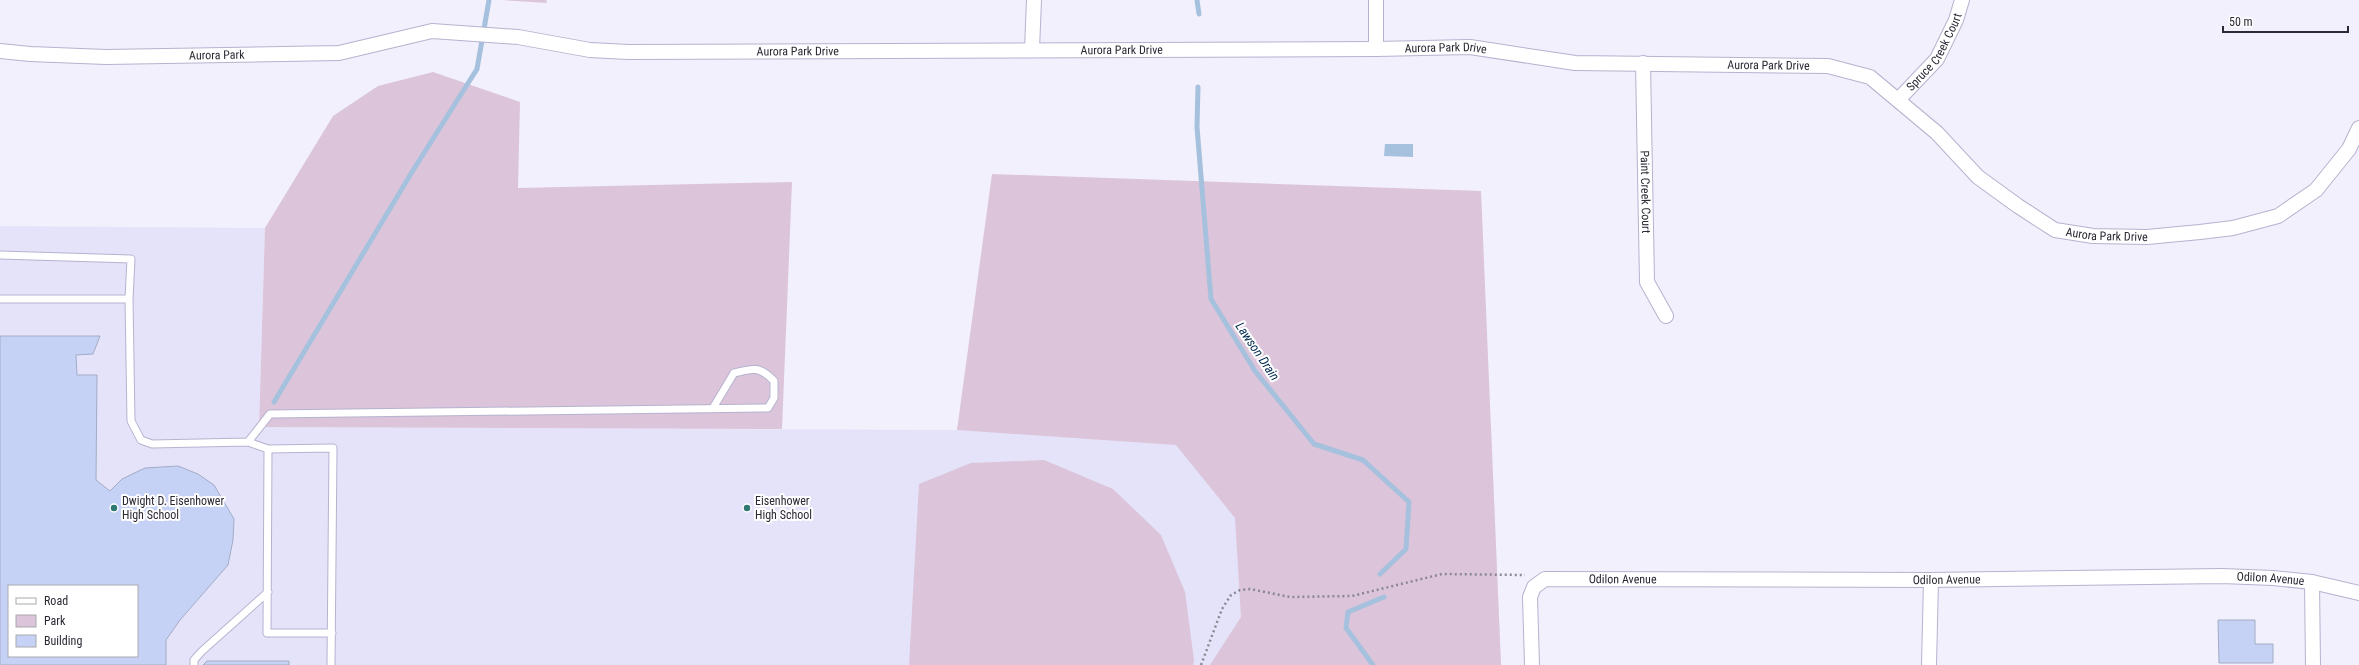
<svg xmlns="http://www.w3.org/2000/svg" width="2359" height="665" font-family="'Roboto Condensed',sans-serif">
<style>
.built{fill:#e5e3f9;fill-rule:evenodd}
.green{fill:#dcc4da}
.water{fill:#a6c1dd}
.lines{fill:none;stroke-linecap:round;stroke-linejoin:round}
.stream{stroke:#a6c1dd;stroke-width:5}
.building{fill:#c6d2f5;stroke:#a2acc6;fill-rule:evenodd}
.lane-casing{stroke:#b5b3cf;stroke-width:9}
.street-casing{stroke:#b5b3cf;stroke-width:16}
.path{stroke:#898893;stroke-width:2.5;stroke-dasharray:2 3;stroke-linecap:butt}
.lane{stroke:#fff;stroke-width:7}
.street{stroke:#fff;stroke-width:14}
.poi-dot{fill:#2f7874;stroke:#fff;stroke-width:1.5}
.labels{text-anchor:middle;stroke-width:4;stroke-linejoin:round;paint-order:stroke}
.street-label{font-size:12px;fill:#2a2934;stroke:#fff}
.poi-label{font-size:12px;fill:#2a2934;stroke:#fff;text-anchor:start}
.water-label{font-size:13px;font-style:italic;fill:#022d51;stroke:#fff}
</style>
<rect width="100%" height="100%" fill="#f1f0fc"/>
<path class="built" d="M0,226l265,2 -6,199 698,3 534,-5 10,240h-1501zM9,586h128v70h-128z"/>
<path class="green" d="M502,0h44l1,3z
M433,72l87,30 -2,86 274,-6 -10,247 -523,-2 6,-199 68,-112 45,-30z
M992,174l489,17 20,474h-291l31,-48 -6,-99 -59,-73 -219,-15z
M1044,460l69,29 48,46 24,57 9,68 -1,5h-284l10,-181 52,-21z"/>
<path class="water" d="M1385,144h28v13l-29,-1z"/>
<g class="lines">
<path class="stream" d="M1197,0l2,14
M1198,87l-1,40 14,172 44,72 59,73 49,16 46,42 -3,47 -26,25
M274,402l138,-230 65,-103 12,-69
M1373,665l-27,-37 2,-16 36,-15"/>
</g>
<path class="building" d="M0,336h100l-7,18 -17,1 1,20h20l-1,105 14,11 12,-12 23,-11 33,-2 20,8 16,11 20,34 -1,21 -5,25 -48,55 -14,20v25h-166zM9,586h128v70h-128z
M2218,620h37v24h18v19h-54z
M207,661h82v4h-86z"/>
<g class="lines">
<g class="lane-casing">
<path id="lane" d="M0,255l131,4 -2,40
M0,299h129l2,122 10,19 11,4 96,-2 20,7 65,-1 -2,217
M248,442l22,-28 498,-6 6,-10v-17c-14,-15 -21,-13 -40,-8l-21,35
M268,449l-1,184h65
M194,665v-5l7,-8 67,-60"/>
</g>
<g class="street-casing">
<g id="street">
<path d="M1376,0v49"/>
<path d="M1032,49l2,-49"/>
<path id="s1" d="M0,51l30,3 76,3 233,-4 93,-22 86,6 72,13 38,2 748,-3 94,-2 105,16 253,3 42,11 67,56 41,44 40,29 37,24 38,6 54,1 53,-5 33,-4 45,-12 38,-26 33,-41 10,-21"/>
<path id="s2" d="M1643,63l4,219 19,34"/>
<path id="s3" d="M1898,100l39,-41 19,-39 6,-20"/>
<path d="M2312,582l1,83"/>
<path id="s4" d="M1532,665l-2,-68 4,-10 11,-8 386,1 291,-4 51,2 39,4 47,11"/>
<path d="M1929,665l2,-85"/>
</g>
</g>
<path class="path" d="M1201,665l21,-56 9,-14 9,-5 10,-1 40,8 62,-1 90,-22 83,1"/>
<use href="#lane" class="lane"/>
<use href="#street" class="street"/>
</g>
<g class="poi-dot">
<circle cx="114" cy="508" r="4"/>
<circle cx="747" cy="508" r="4"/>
</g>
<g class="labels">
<g class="street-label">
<text dy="4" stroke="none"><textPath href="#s1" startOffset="1126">Aurora Park Drive</textPath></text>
<text dy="4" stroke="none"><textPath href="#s1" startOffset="1450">Aurora Park Drive</textPath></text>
<text dy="4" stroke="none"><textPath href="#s1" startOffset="802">Aurora Park Drive</textPath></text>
<text dy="4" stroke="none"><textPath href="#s3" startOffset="61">Spruce Creek Court</textPath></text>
<text dy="4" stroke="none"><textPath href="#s1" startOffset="217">Aurora Park</textPath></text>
<text dy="4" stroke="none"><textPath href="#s1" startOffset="1774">Aurora Park Drive</textPath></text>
<text dy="4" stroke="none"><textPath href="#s2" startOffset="129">Paint Creek Court</textPath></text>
<text dy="4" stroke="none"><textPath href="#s1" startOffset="2170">Aurora Park Drive</textPath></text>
<text dy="4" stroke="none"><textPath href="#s4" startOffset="494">Odilon Avenue</textPath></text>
<text dy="4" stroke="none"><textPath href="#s4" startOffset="818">Odilon Avenue</textPath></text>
<text dy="4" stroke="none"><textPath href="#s4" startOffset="170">Odilon Avenue</textPath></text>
</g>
<g class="poi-label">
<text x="122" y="505">Dwight D. Eisenhower<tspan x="122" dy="14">High School</tspan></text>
<text x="755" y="505">Eisenhower<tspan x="755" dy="14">High School</tspan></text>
</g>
<g class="water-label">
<text transform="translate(1258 351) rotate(56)" y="5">Lawson Drain</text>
</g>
</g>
<rect x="8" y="585" width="130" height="72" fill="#ffffff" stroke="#aaa9ae"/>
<rect x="16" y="598" width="20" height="6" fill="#ffffff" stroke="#aaa9ae"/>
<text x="44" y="605" font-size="12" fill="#2a2934">Road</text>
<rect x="16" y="615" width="20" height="12" fill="#dcc4da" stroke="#aaa9ae"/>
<text x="44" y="625" font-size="12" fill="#2a2934">Park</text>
<rect x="16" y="635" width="20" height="12" fill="#c6d2f5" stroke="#aaa9ae"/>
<text x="44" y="645" font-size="12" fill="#2a2934">Building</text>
<path d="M2223 26v6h125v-6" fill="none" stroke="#2a2934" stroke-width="2"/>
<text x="2229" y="26" font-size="12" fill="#2a2934" stroke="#ffffff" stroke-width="3" paint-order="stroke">50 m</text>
</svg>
